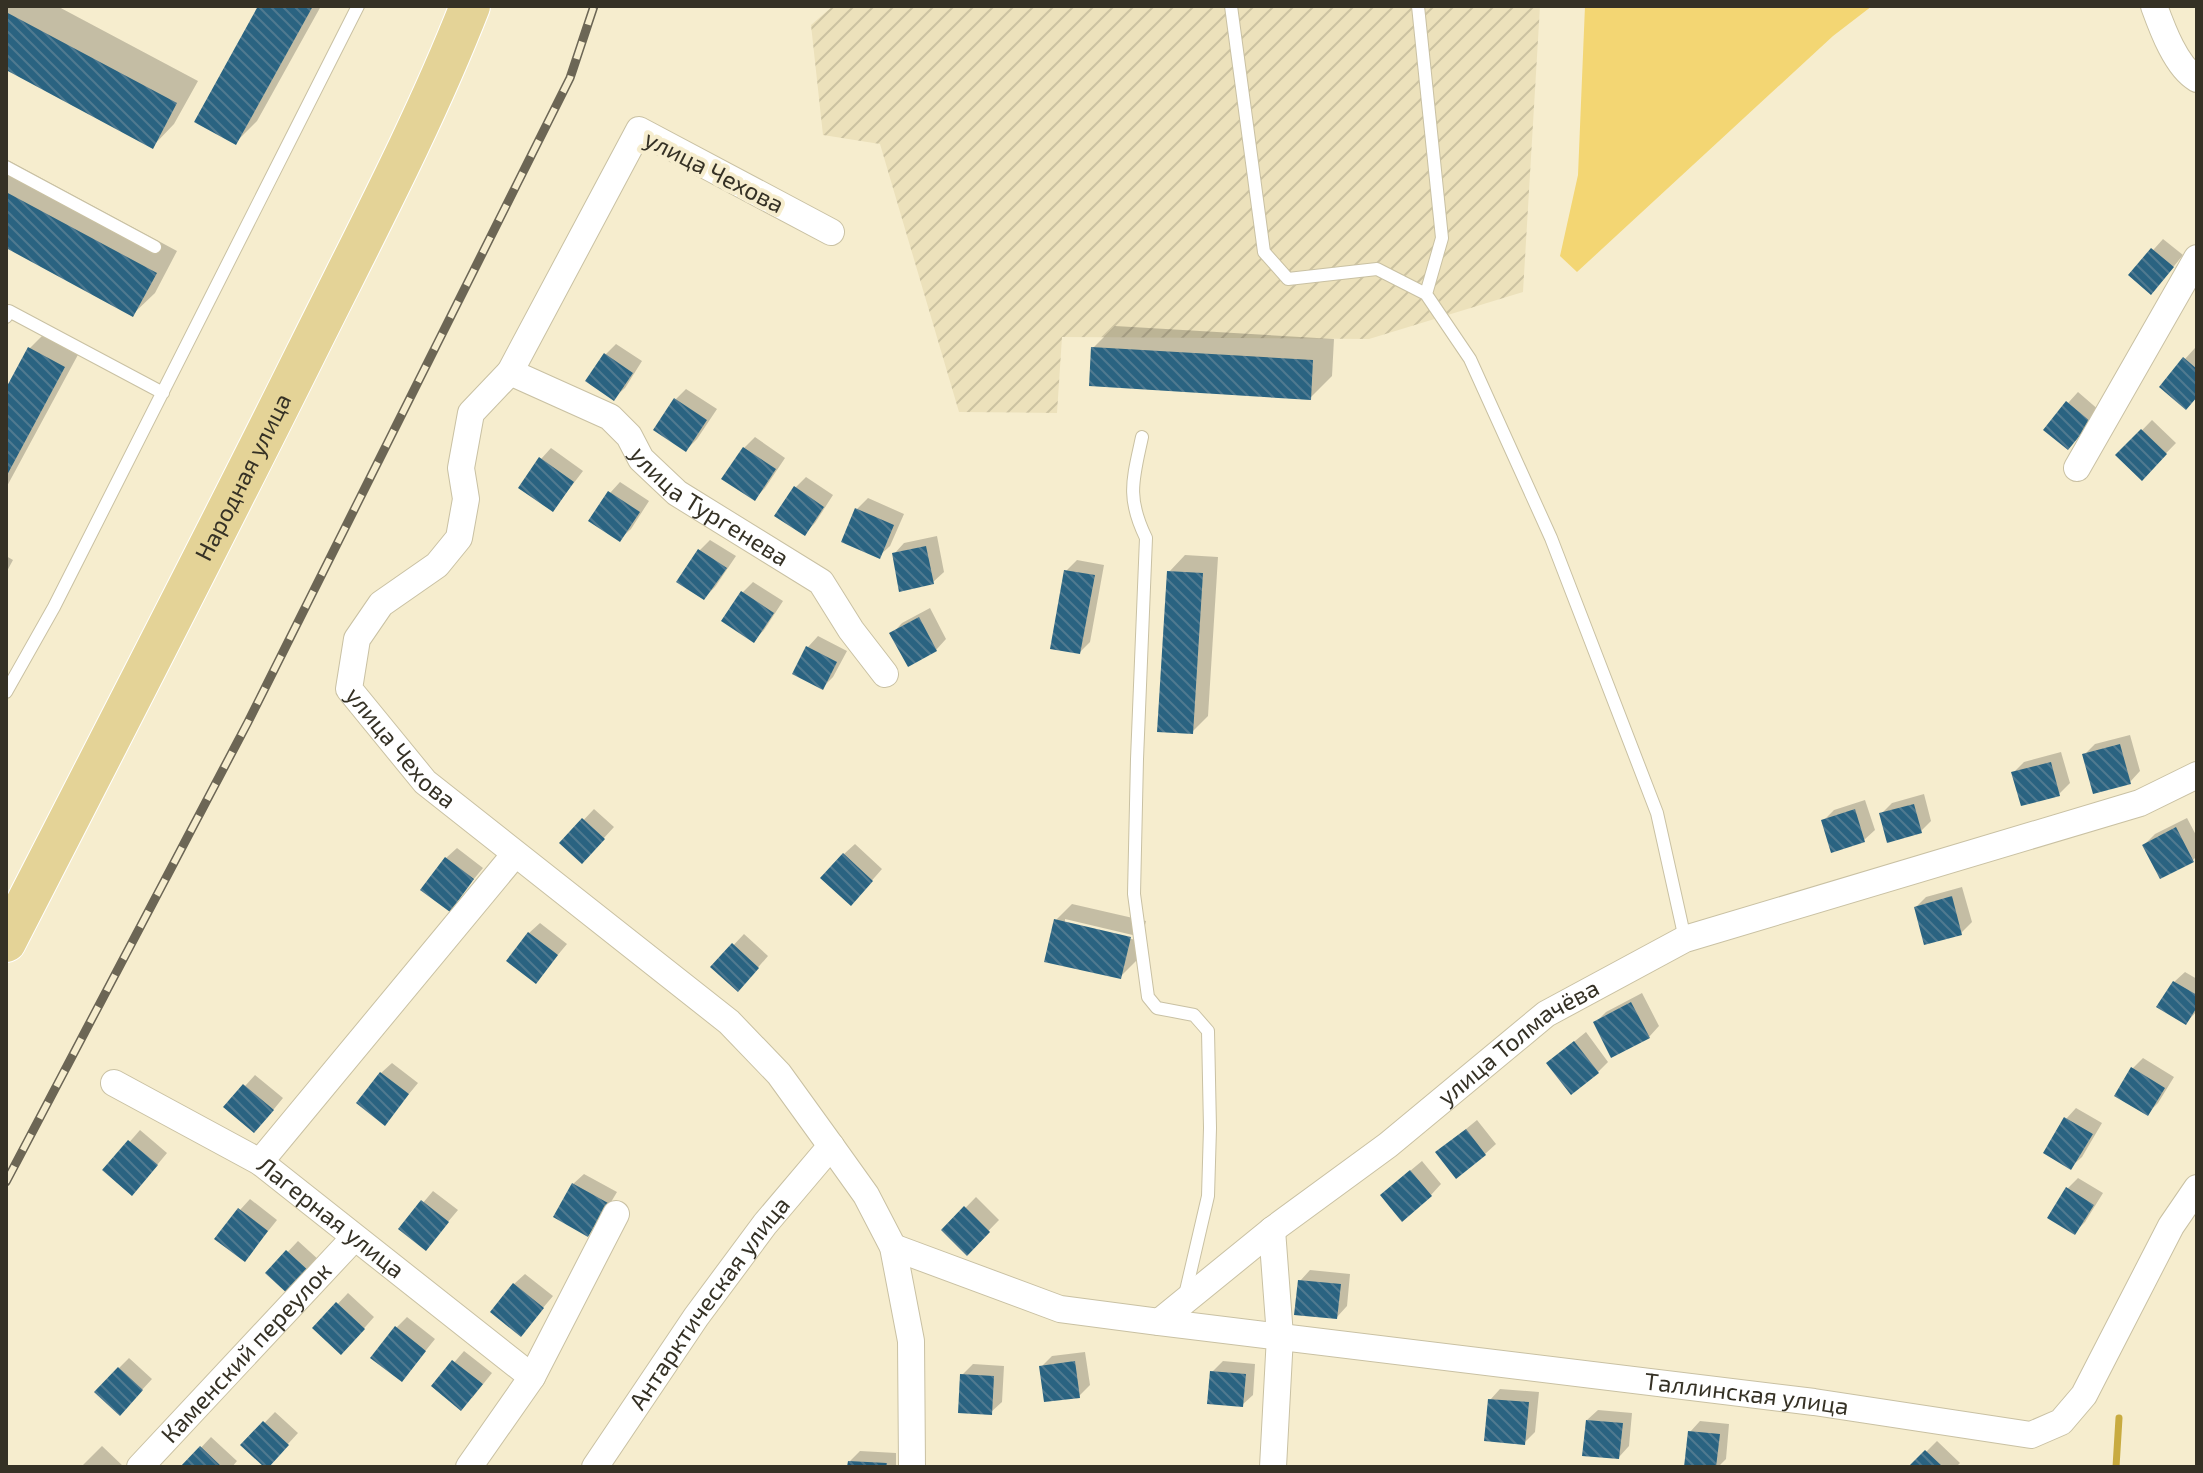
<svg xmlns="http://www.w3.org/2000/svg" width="2203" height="1473" font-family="'Exo 2',sans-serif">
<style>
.industrial{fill:url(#industrial-furrows)}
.grass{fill:#f3d673}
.shadow{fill:#0003;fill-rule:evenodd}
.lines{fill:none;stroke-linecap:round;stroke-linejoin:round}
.stream{stroke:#c8ab40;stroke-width:7}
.building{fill:url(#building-back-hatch)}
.lane-casing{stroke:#c9c1a3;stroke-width:14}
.street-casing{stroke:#c9c1a3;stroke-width:28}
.primary-casing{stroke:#fff;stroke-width:42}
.lane{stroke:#fff;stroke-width:12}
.street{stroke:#fff;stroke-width:26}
.primary{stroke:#e4d397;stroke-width:40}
.rail-casing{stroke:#6c6655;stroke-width:9}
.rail{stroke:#f6edce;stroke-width:6;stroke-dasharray:18;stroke-linecap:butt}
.labels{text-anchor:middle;stroke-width:8;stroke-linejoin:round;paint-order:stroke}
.street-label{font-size:24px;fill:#353125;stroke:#f6edce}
</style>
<defs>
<pattern id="industrial-furrows" width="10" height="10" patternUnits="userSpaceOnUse" patternTransform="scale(2)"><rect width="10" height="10" fill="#ece1bb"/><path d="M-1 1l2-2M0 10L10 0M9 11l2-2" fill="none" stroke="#cbc2a1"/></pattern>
<pattern id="building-back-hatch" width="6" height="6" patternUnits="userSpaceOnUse" patternTransform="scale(2)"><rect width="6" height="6" fill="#2a6381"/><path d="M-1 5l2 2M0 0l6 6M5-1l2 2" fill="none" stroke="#507a90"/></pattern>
</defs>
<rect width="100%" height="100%" fill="#f6edce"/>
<path class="industrial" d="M833,6h707l-17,286 -154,47 -307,-2 -5,76 -98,-1 -79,-268 -57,-9 -12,-110z"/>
<path class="grass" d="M1585,6h287l-39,30 -256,236 -17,-16 18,-81z"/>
<path class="shadow" d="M6,6h51l141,75 -24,43 -21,22 -147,-78z
M260,6h61l-64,115 -22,22z
M6,159l171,92 -22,42 -22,21 -127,-68z
M2163,239l20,16 -21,26 -31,-6z
M1115,326l219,13 -2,37 -22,22 -217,-50z
M46,332l34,19 -74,137v-95l24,-45z
M616,344l26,17 -17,27 -11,10 -9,-43z
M2195,348l2,2v47l-12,-38z
M686,389l31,20 -20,30 -11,11 -10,-51z
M2078,392l22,19 -22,26 -10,-34z
M2152,420l24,23 -34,35 -24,-23z
M755,437l30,21 -20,30 -11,11 -10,-51z
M551,448l32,23 -30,39 -12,-51z
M806,477l27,18 -18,28 -11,11 -9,-46z
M620,482l29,19 -18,28 -11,10 -10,-46z
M868,498l36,16 -14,32 -11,10 -22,-47z
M937,536l7,36 -11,10 -39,-28 10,-11z
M710,540l26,16 -21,31 -11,11 -4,-48z
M1185,555l33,2 -10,159 -16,16 -23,-160z
M6,556l7,4 -7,13z
M1077,560l27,5 -14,77 -10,10 -14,-81z
M753,582l30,19 -19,29 -10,10 -30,-19 19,-29z
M930,608l16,31 -10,11 -44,-16 10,-11z
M818,636l29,15 -14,26 -11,11 -14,-41z
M2130,735l10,36 -10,11 -46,-27 11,-11z
M2061,752l9,31 -11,11 -46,-21 11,-11z
M1924,794l7,27 -10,10 -40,-17 11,-11z
M1865,800l10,30 -11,10 -41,-19 11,-11z
M594,809l20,18 -22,24 -30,-8z
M2187,818l10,19v19l-4,4 -49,-15 11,-11z
M855,844l27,25 -21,24 -17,-39z
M457,848l26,20 -34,41 -3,-51z
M1962,887l10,35 -11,11 -45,-26 10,-10z
M1072,904l74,17 -10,40 -16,16 -64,-57zM1065,919l76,18 -1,4 -75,-18z
M540,923l27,21 -31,37 -7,-48z
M744,934l24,22 -20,23 -35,-12z
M2185,972l12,7v32l-11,12 -12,-41z
M1642,993l17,33 -10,11 -54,-14 11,-11z
M1586,1032l22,30 -10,10 -50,-9z
M2143,1058l31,19 -16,26 -11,11 -14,-46z
M392,1063l26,20 -33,40 -4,-50z
M255,1075l28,23 -18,22 -39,-13z
M2076,1108l26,15 -20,34 -11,10 -5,-48z
M1477,1120l19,24 -11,10 -47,-2z
M140,1130l27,23 -24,29 -38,-12z
M1422,1161l19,23 -10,11 -38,-10z
M584,1174l33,18 -19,32 -10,11 -15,-51z
M2078,1178l25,15 -18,29 -10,10 -8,-43z
M433,1191l25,19 -32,38 -25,-19z
M976,1197l23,23 -32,33 -23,-23z
M250,1199l27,21 -32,40 -5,-50z
M298,1241l22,20 -31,32 -21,-20z
M1310,1270l40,4 -3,32 -10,11 -37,-36z
M525,1274l28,22 -32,38 -7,-50z
M348,1293l26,24 -22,25 -37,-14z
M407,1317l28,22 -33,41 -6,-52z
M464,1351l28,22 -20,25 -38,-12z
M1085,1352l5,33 -11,11 -38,-29 11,-11z
M129,1358l23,21 -22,24 -11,-35z
M1223,1361l32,3 -2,31 -11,10 -30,-33z
M973,1364l31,2 -2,36 -11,10 -29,-37z
M1500,1389l39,3 -4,40 -11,11 -34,-43z
M1598,1410l34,3 -3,33 -10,11 -32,-37z
M275,1412l23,21 -21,23 -34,-11z
M1700,1421l29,3 -3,35 -8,8h-32l4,-35z
M211,1437l26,24 -5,6h-49z
M1937,1441l23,22 -4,4h-45z
M102,1446l22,21h-43z
M860,1451l36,2v14h-46v-6z"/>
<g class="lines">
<path class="stream" d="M2116,1467l3,-49"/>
</g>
<path class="building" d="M258,6h55l-77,139 -42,-23z
M6,12l171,91 -24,46 -147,-79z
M6,192l151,81 -24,44 -127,-69z
M2151,248l23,19 -23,28 -23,-20z
M28,347l37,20 -59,110v-89z
M1091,347l222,13 -2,40 -222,-14z
M604,353l29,20 -19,28 -29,-20z
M2183,357l14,12v28l-11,13 -27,-23z
M674,398l33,22 -21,32 -33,-22z
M2066,401l25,21 -23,28 -25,-20z
M2141,429l26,25 -25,27 -27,-26z
M743,447l33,22 -21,32 -34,-22z
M539,457l35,25 -21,30 -35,-24z
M794,486l30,21 -19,29 -31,-20z
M608,491l32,21 -20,30 -32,-21z
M855,508l39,17 -14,34 -39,-17z
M926,546l8,38 -35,8 -7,-39z
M698,549l29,19 -23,32 -28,-18z
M1064,570l31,5 -15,79 -30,-5z
M1167,571l36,2 -10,161 -36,-2z
M741,591l33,22 -20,30 -33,-22z
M919,617l18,34 -29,16 -19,-34z
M806,646l31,16 -14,28 -31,-16z
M2120,744l11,40 -38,10 -11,-40z
M2051,762l9,34 -39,10 -10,-34z
M1914,804l8,29 -35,10 -8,-30z
M1855,809l10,33 -34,11 -10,-33z
M582,818l23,21 -23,25 -23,-21z
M2176,827l18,35 -34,17 -18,-34z
M843,853l30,28 -22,25 -31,-28z
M445,857l29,22 -24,33 -30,-22z
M1952,896l10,39 -38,10 -10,-38z
M1054,919l77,18 -10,42 -77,-17z
M528,932l30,23 -22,29 -30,-23z
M732,943l27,25 -21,24 -28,-25z
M2173,981l24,14v12l-11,18 -30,-18z
M1631,1002l19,36 -39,20 -18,-36z
M1574,1041l25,32 -28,22 -25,-32z
M2131,1067l34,21 -17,28 -34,-20z
M380,1072l29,22 -24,32 -29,-23z
M243,1084l31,26 -20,23 -31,-26z
M2064,1117l29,17 -22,36 -28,-17z
M1466,1129l20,26 -30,24 -21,-27z
M128,1140l30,25 -26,31 -30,-26z
M1410,1170l22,26 -30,26 -22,-27z
M572,1183l36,20 -20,34 -35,-20z
M2066,1187l28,18 -19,30 -28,-17z
M421,1200l28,22 -23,29 -28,-22z
M964,1206l26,26 -23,24 -26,-26z
M238,1208l30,23 -23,31 -31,-23z
M286,1250l25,23 -21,23 -25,-23z
M1298,1280l43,4 -4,35 -43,-4z
M513,1283l31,25 -23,29 -31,-25z
M336,1302l29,27 -24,26 -29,-27z
M395,1326l31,25 -24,31 -32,-24z
M452,1360l31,24 -22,27 -30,-25z
M1075,1361l5,37 -36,4 -5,-36z
M118,1367l25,23 -23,26 -26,-24z
M1210,1371l36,3 -3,33 -36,-3z
M960,1374l34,2 -2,39 -34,-2z
M1488,1399l41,3 -4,43 -41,-4z
M1586,1420l37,3 -4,36 -37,-3z
M263,1421l26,24 -20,22h-5l-24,-22z
M1688,1431l32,3 -4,33h-32z
M200,1446l22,21h-42z
M1925,1450l18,17h-35z
M848,1461l39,2 -1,4h-39z"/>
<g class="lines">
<g class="lane-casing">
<path id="lane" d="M1231,6l33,246 24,27 89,-10 49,25 44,65 81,179 106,275 28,126
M1418,6l24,232 -16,56
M6,167l149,80
M6,317l3,-6 154,82
M1142,437c-9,42 -16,60 4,101l-9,221 -3,135 14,103 9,11 37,7 14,16 2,97 -2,68 -23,99
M6,692l48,-85 304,-601"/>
</g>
<g class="street-casing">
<g id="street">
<path d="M2154,6c8,22 22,61 43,73"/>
<path id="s1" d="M831,232l-192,-102 -129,242 -39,41 -10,55 5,31 -7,39 -22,27 -56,39 -24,35 -8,50 76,93 304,240 50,52 52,72 35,49 27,52 18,94 1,126"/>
<path id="s2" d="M510,372l100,45 19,19 12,23 36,34 144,89 30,48 34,44"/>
<path d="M2077,468l120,-210"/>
<path id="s3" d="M114,1083l146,79 272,215"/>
<path d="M260,1162l255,-308"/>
<path d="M1272,1230l8,106 -7,131"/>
<path id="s4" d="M893,1247l167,62 99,13 113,-92 116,-85 158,-131 139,-75 455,-136 57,-28"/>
<path id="s5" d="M1159,1322l655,80 217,33 30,-13 23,-27 87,-169 26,-38"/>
<path id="s6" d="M140,1467l214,-229"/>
<path d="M469,1467l63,-90 84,-163"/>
<path id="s7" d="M595,1467l101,-150 69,-93 66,-78"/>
</g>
</g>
<g class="primary-casing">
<g id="primary">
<path id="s8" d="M6,942c100,-195 201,-390 299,-587 57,-115 118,-229 165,-349"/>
</g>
</g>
<use href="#lane" class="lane"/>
<use href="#street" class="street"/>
<use href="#primary" class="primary"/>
<g class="rail-casing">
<path id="rail" d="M6,1182l242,-460 322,-644 24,-72"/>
</g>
<use href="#rail" class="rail"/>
</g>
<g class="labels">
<g class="street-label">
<text transform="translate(714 172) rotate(27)" y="8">улица Чехова</text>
<text dy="8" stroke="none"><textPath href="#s8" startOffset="522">Народная улица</textPath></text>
<text dy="8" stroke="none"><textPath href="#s2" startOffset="246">улица Тургенева</textPath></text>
<text dy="8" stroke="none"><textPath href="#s1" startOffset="950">улица Чехова</textPath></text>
<text dy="8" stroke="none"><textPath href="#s4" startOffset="734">улица Толмачёва</textPath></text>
<text dy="8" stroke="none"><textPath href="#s3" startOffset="256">Лагерная улица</textPath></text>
<text dy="8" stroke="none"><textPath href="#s7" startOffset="200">Антарктическая улица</textPath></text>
<text dy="8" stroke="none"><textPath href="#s6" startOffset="156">Каменский переулок</textPath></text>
<text dy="8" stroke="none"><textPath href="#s5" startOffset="592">Таллинская улица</textPath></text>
</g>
</g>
<rect width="2203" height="1473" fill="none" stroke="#353125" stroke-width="16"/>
</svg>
